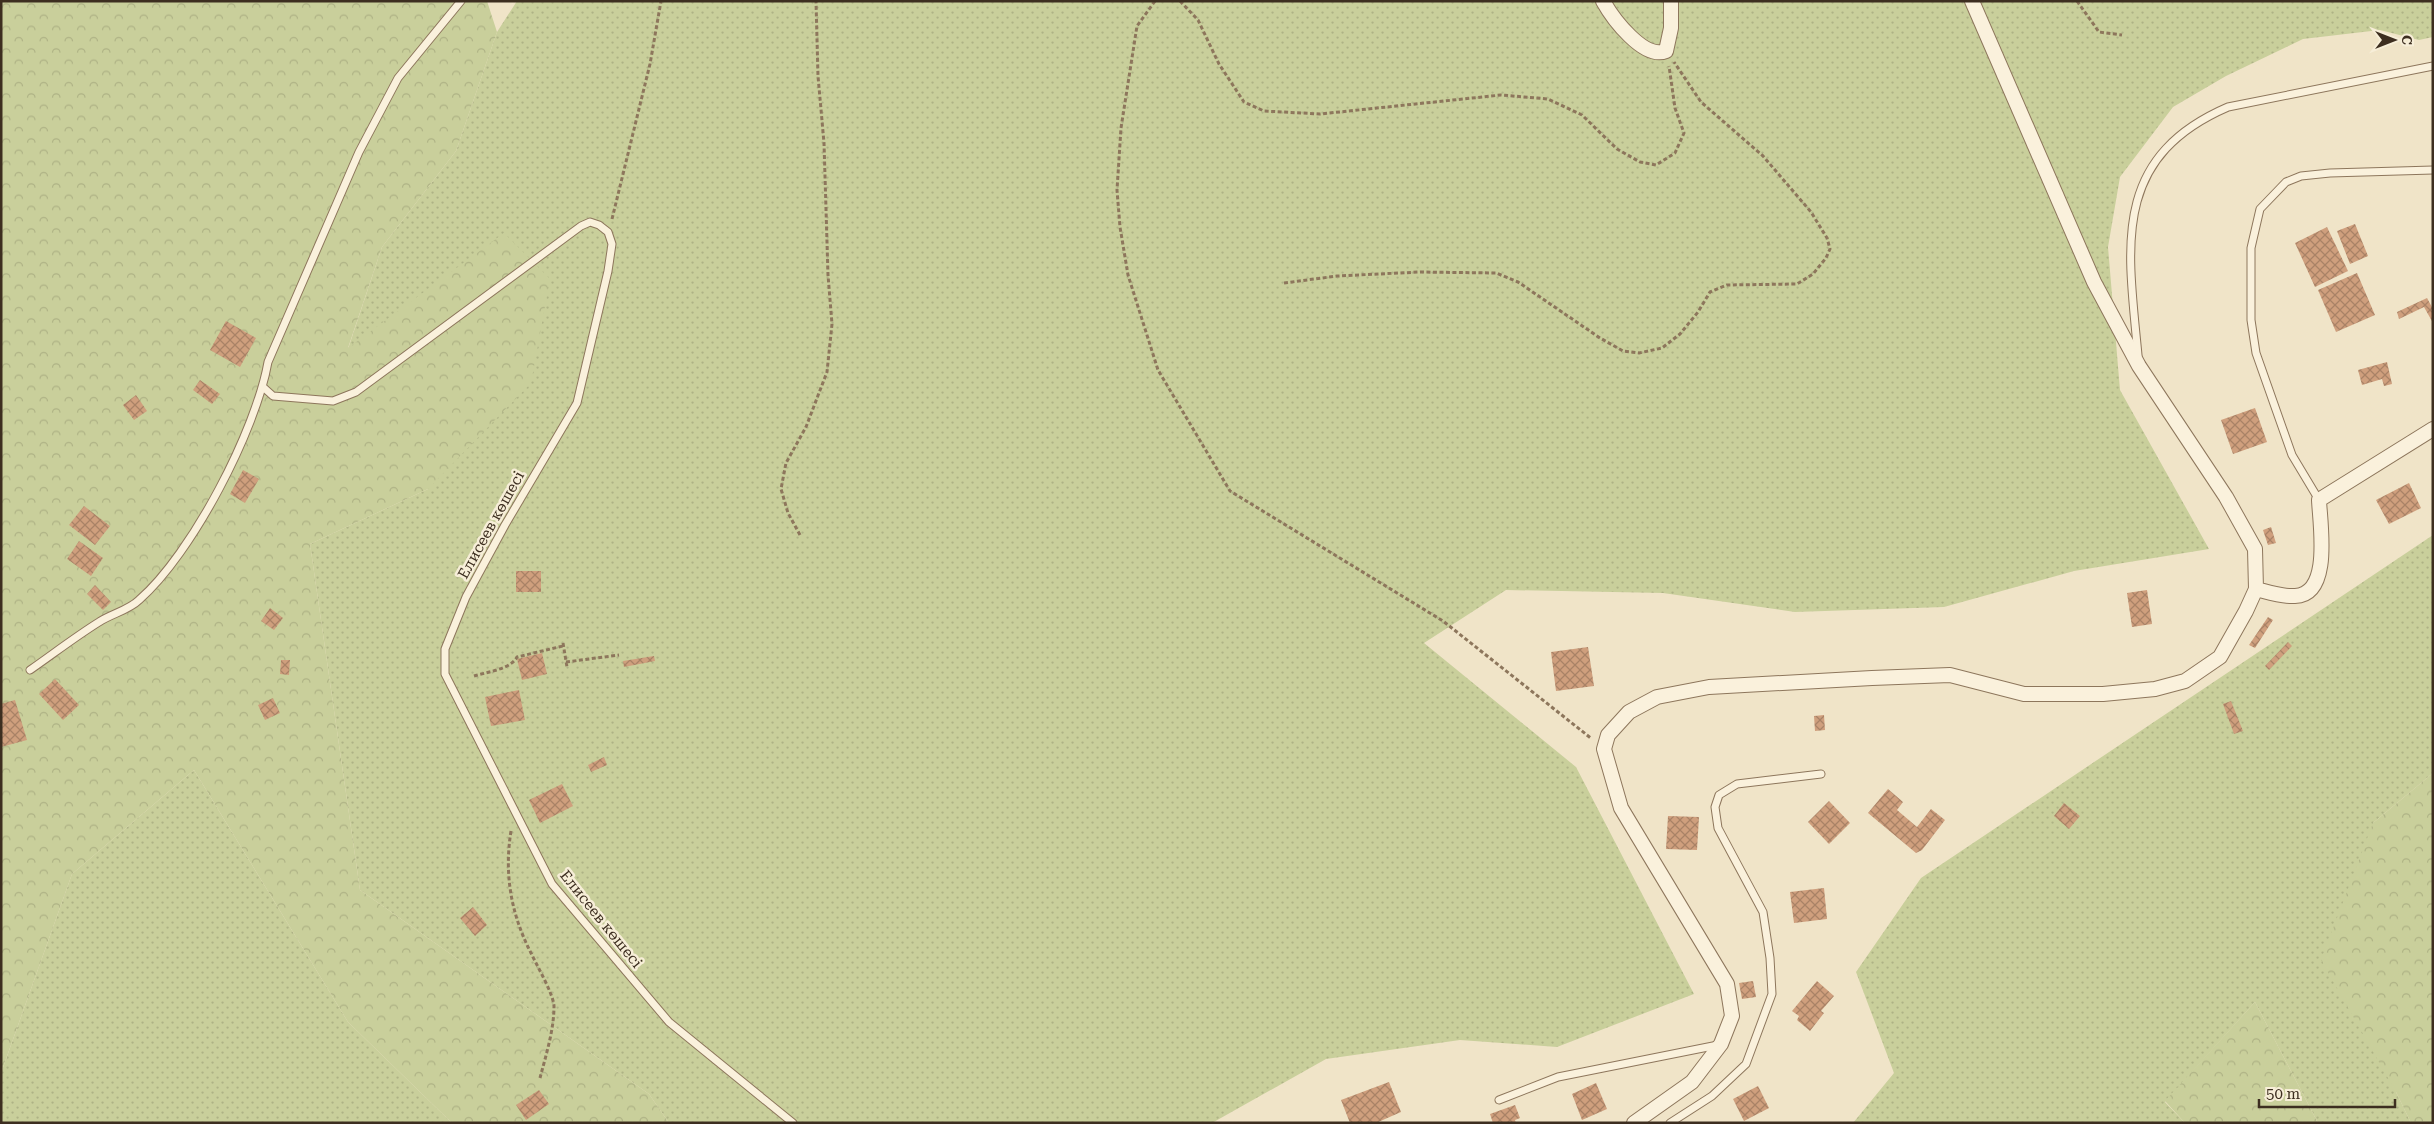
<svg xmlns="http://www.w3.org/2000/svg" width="2434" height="1124" font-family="'Roboto Serif',serif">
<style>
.grass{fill:url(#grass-dots)}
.forest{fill:url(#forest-crowns)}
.building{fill:url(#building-cross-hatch)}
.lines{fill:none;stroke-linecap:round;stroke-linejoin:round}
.lane-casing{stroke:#8d765c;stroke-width:9}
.street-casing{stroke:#8d765c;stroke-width:16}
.path{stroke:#8d765c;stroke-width:3;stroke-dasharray:4 2.5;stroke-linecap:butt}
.lane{stroke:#faf1dc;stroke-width:7}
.street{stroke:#faf1dc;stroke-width:14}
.labels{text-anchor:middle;stroke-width:5;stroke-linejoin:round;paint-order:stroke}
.street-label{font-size:15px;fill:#3d2e20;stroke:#f7eed8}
</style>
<defs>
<pattern id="grass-dots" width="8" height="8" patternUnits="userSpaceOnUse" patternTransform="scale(1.25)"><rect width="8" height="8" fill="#c9cf9b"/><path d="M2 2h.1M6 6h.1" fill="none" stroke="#aeb285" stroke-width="1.8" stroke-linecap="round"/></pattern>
<pattern id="forest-crowns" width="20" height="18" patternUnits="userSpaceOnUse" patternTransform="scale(1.25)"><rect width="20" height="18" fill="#c9cf9b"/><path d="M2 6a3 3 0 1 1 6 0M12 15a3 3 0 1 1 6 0" fill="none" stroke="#aeb285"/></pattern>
<pattern id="building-cross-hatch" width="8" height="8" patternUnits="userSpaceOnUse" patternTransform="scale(1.25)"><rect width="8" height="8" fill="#cf9f7d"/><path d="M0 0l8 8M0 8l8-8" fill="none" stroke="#a98266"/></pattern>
</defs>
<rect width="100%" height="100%" fill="#f0e4c8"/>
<path class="grass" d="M517,1h1916v36l-14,3 -39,-10 -77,9 -77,37 -53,31 -53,70 -12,70 12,143 89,159 -135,22 -130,36 -149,5 -132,-19 -157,-3 -82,53 152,124 118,227 -137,53 -97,-7 -134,19 -114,64h-543l-20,-29 -289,-204 -50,-346 118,-55 -80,-140 34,-102 74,-96 41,-119z
M2433,535v238l-60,50 23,269 15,31h-93l-63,-121 -90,100 20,21h-332l41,-50 -38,-101 65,-94z
M194,770l154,252 104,101h-451v-50l71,-199z"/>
<path class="forest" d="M1,1h486l10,31 -41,119 -74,96 -34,101 156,-115 46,46 -19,104 -103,106 -118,55 50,346 289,204 20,29h-217l-104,-101 -154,-252 -122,104 -71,199z
M2433,773v350h-22l-15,-31 -75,-132 52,-137z
M2255,1002l63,121h-133l-20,-22z"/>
<path class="building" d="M2355,224l13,32 -18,8 -13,-33z
M2327,227l21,44 -33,16 -20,-44z
M2357,273l18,42 -39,17 -18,-42z
M2427,298l6,11v14l-9,-16 -25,12 -2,-7z
M226,321l30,17 -16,29 -30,-17z
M2387,362l5,22 -8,2 -2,-7 -20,6 -4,-15z
M200,380l20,14 -8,10 -19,-14z
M136,395l11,16 -13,9 -11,-15z
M2255,408l12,34 -34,12 -12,-34z
M243,470l16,9 -14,24 -15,-9z
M2409,483l12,25 -32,16 -13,-24z
M84,506l26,20 -15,19 -26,-20z
M2271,527l5,16 -8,2 -5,-15z
M79,541l24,17 -12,18 -24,-17z
M516,571h25v21h-25z
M95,585l16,17 -8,8 -16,-16z
M2147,590l5,34 -20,3 -5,-34z
M270,608l13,10 -9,12 -13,-9z
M2268,617l5,3 -18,28 -6,-3z
M2288,642l4,4 -23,24 -4,-4z
M1588,647l6,39 -38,5 -5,-39z
M542,653l5,21 -25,6 -5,-21z
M654,656l1,5 -31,6 -1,-6z
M281,660h9l-1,15 -9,-1z
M55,679l24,26 -16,15 -24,-26z
M519,690l6,30 -34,6 -6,-29z
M273,698l7,15 -15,7 -7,-15z
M15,700l12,40 -26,7v-43z
M2231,701l12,30 -9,3 -11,-30z
M1824,715l1,15 -10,1 -1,-15z
M604,757l3,8 -16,7 -3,-7z
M562,784l11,22 -33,17 -11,-23z
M1888,789l15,13 -6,8 20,17 14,-18 14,11 -23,30 -6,3 -48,-40z
M1829,801l21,22 -21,21 -21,-22z
M2064,803l16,13 -11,13 -15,-13z
M1668,816l31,1 -2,33 -31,-1z
M1824,888l3,31 -33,4 -4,-31z
M473,907l14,18 -12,11 -15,-18z
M1753,981l3,16 -14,2 -3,-16z
M1817,981l17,15 -13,15 3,2 -14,18 -13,-11 2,-4 -7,-5z
M1389,1082l12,30 -25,11h-26l-9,-23z
M1596,1083l11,26 -25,11 -10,-26z
M1758,1086l11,22 -25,13 -11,-22z
M539,1090l10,14 -23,16 -10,-15z
M1515,1105l5,13 -5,2 1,3h-23l-3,-9z"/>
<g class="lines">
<g class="lane-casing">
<path id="lane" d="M2138,355c-10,-107 -28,-197 90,-248l205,-41
M263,387l10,9 60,5 23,-9 225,-166 9,-4 9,3 9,7 4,12 -4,27 -31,132 -72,122 -39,72 -21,52v25l107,210 117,138 124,101
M2319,500l-27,-45 -36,-102 -5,-33v-72l9,-39 26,-27 15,-6 29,-3 103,-3
M30,670c23,-16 45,-33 69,-48 12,-8 30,-12 40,-22 53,-46 117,-170 129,-238l91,-210 39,-74 63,-77
M1499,1100l59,-23 160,-32
M1670,1123l42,-27 34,-32 26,-70 -2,-36 -7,-46 -45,-84 -3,-21 4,-12 18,-11 84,-10"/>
</g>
<g class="street-casing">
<path id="street" d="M1603,1c10,18 41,59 63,50l5,-23v-27
M2256,589c12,3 26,8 39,7 37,-1 25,-72 24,-96l114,-71
M1634,1123l58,-41 29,-38 11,-28 -5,-32 -106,-176 -17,-59 4,-14 21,-23 28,-15 52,-10 163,-9 78,-3 74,19h79l52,-5 30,-8 35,-24 26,-46 10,-22 -1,-40 -29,-52 -87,-131 -45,-84 -122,-281"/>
</g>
<path class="path" d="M1155,1l-18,25 -16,102 -4,62 3,37 8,48 30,95 72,121 213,130 149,118
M1180,1l18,19 21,44 25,38 20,9 56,3 181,-19 47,4 34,16 35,34 23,13 16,3 19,-12 9,-20 -9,-25 -6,-42
M2077,1l22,31 23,3
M612,219l38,-155 11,-63
M1284,283l53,-7 83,-4 76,1 22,9 82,56 23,13 16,2 23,-5 18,-14 18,-22 12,-20 17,-7 70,-1 16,-10 13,-16 4,-9 -3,-11 -16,-26 -48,-56 -62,-54 -27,-40
M800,535l-12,-22 -7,-24 5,-26 20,-36 21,-55 5,-48 -4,-49 -4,-132 -6,-67 -2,-75
M563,643l4,24
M566,662l53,-7
M474,676c13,-4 37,-7 43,-19l46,-11
M511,831c-7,43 0,83 20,122 6,13 22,40 23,53 0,24 -8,49 -14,72"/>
<use href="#lane" class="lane"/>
<use href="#street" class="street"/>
</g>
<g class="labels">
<g class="street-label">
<text transform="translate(491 525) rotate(-61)" y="5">Елисеев көшесі</text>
<text transform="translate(601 919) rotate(51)" y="5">Елисеев көшесі</text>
</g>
</g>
<rect width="2434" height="1124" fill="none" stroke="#3d2e20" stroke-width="5"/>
<g transform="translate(2394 40) rotate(90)" stroke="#f7eed8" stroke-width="4" paint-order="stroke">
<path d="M0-4L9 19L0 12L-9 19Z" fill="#3d2e20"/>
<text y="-8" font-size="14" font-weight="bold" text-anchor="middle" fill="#3d2e20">С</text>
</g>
<path d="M2259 1099v8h136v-8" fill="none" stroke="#3d2e20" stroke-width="2.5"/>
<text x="2266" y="1099" font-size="15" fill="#3d2e20" stroke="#f7eed8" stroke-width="4" paint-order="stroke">50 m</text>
</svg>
